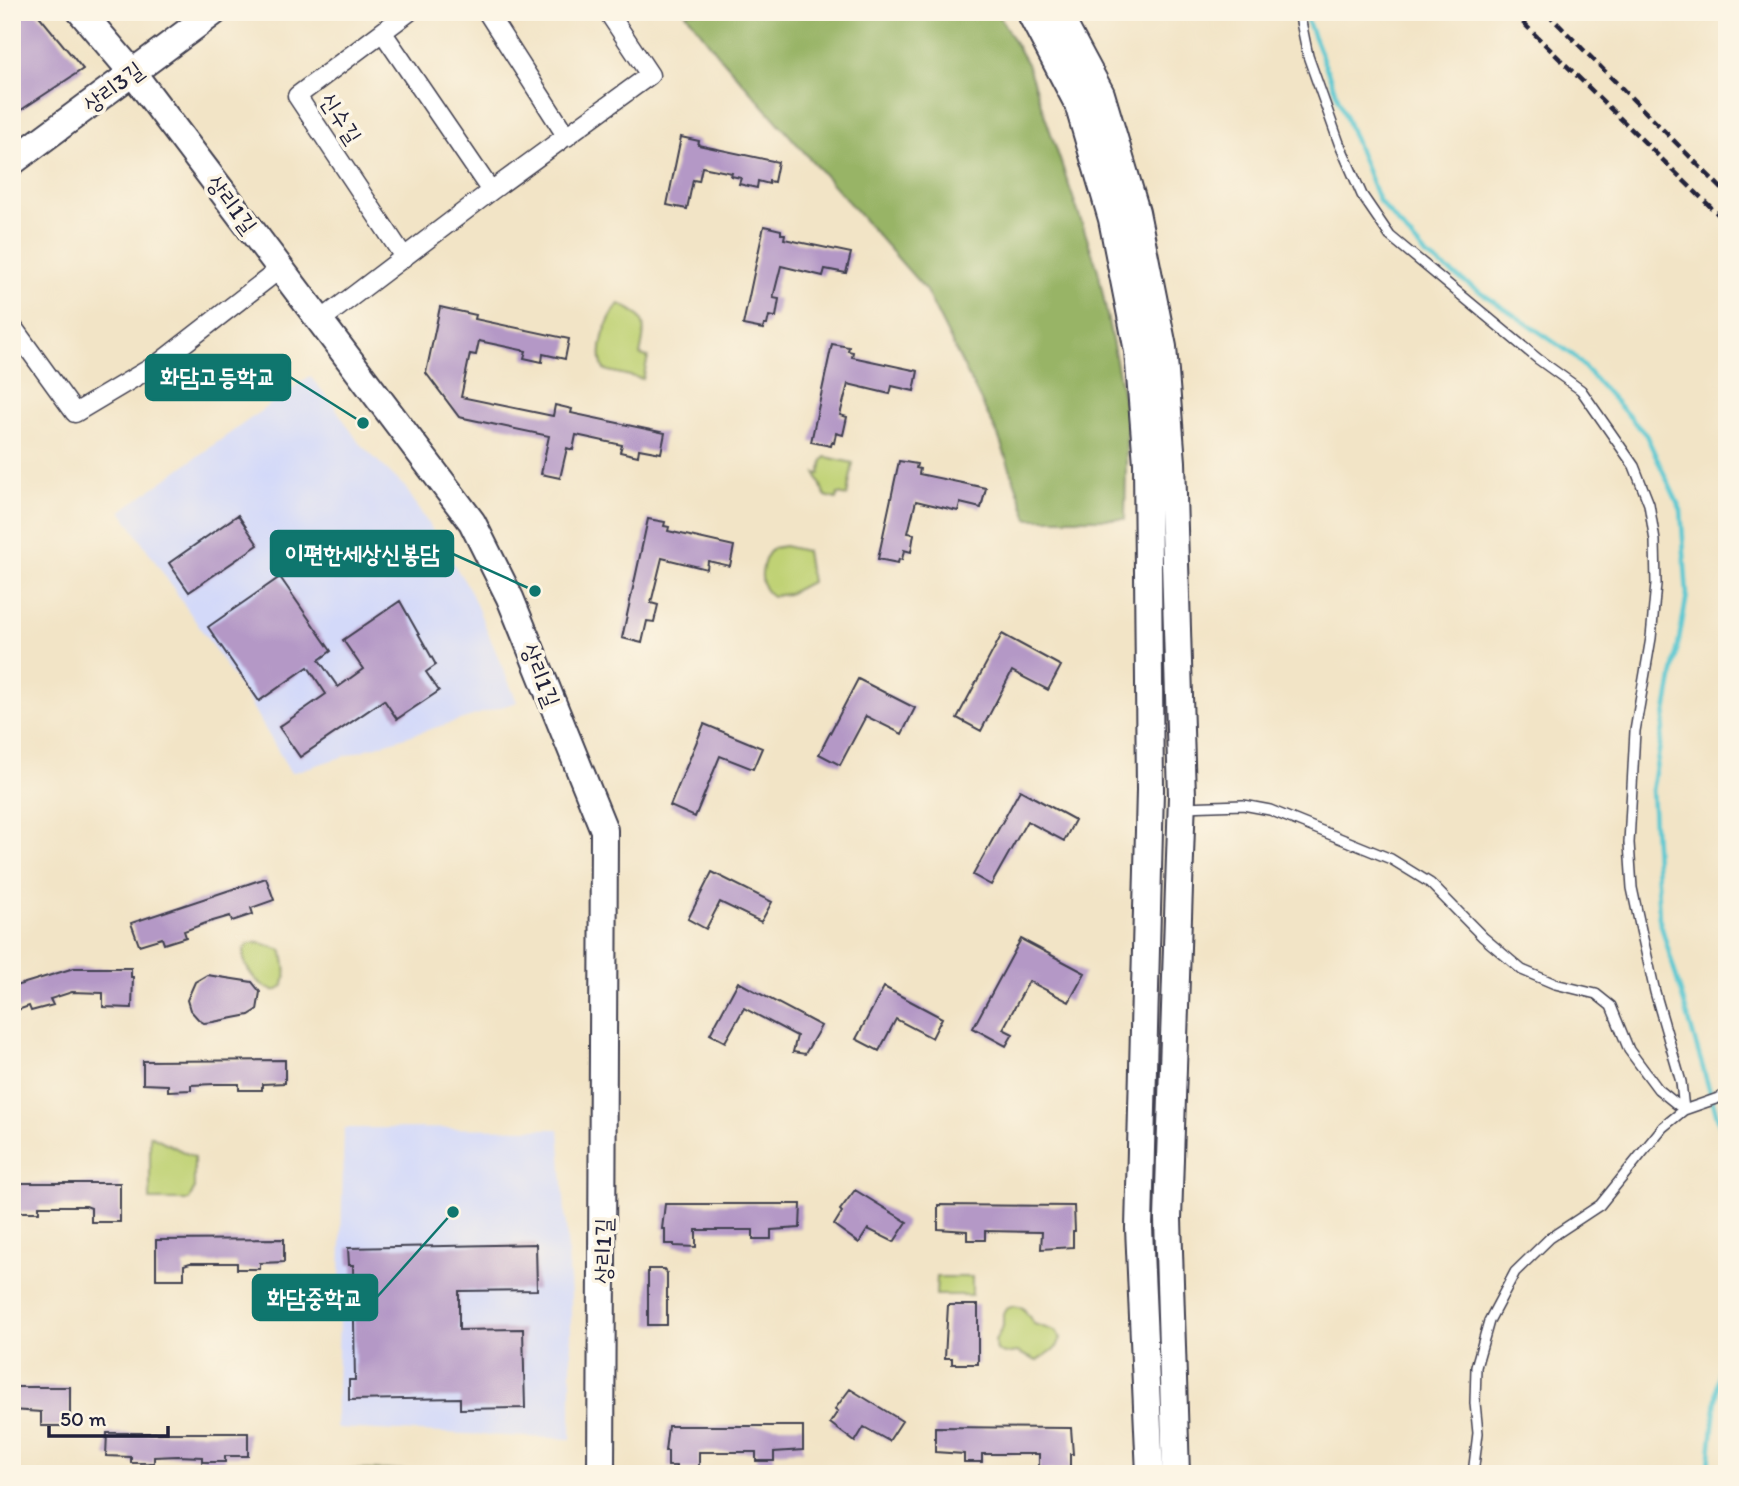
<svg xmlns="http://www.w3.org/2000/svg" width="1739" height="1486" font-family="Itim,'Poor Story',sans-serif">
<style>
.built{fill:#d3d9f9}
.green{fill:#c0d275;stroke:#717a58;stroke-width:2}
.forest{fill:#98b466;stroke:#5d6b50;stroke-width:2}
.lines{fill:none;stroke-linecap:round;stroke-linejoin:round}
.stream{stroke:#5bc8d1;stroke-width:4.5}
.building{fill:#b498c6}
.lane-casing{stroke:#413f50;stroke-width:12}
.street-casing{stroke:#413f50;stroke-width:21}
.secondary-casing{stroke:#413f50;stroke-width:30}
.lane{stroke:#fff;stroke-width:9}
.street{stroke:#fff;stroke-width:18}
.secondary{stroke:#fff;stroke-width:26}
.rail{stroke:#22223b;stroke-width:4.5;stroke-dasharray:10 5;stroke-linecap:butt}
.labels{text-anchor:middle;stroke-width:7;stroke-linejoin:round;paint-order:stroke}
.street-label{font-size:23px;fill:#22223b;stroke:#fcf5e5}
.leader{fill:none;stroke:#0f766e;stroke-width:2.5}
.callout-dot{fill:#0f766e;stroke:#fcf5e5;stroke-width:2.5}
.callout{fill:#0f766e;stroke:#0f766e;stroke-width:2.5}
.callout-label{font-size:24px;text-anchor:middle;font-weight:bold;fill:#fff}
</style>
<rect width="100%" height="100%" fill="#fcf5e5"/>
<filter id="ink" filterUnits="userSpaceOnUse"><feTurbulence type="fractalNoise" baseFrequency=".0143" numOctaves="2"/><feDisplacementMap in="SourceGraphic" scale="14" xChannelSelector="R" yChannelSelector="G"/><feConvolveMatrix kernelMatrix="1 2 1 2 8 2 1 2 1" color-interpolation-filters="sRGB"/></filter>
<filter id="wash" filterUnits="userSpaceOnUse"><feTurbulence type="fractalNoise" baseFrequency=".00686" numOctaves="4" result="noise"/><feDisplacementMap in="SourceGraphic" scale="28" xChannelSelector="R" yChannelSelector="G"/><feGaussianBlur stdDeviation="1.57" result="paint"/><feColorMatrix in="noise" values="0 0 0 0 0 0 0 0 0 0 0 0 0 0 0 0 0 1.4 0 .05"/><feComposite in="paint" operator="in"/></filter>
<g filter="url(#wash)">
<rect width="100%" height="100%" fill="#f2e4c6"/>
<path class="built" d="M310,376l23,28 26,39 46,44 65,103 47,112 -226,71 -47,-80 -123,-182z
M344,1128l215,1 12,166v144l-235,-11z"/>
<path class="green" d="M619,304c29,12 27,21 21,51l8,2 -5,22 -39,-9c-9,-19 2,-50 15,-66z
M826,457l27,6 -6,33 -9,-2 -2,5 -11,-3 -9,-23 4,1 3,-14z
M784,546l22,5 5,31 -23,12 -16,2c-16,-10 -11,-36 1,-48z
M250,943h11l21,7c21,84 -61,13 -32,-7z
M150,1135l44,22v33l-5,10h-39z
M937,1277h35v18h-36z
M1013,1306l10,2 11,16 21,7 6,7 -4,9 -20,14 -20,-9 -13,2 -7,-4 -2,-9 8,-15v-12l3,-5z
M282,1469l251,3v2h-251z"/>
<path class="forest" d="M685,12h312l30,52 71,206 29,146 -2,103h-97l-30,-84 -73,-146 -203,-230z"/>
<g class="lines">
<path class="stream" d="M1304,12l75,189 48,55 146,99 73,80 35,75 6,85 -35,195 7,128 68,232
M1708,1474l19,-180"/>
</g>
<g id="blocks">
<path class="building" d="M12,12h24l47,57 -71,47z
M681,137l18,4 -1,4 80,17 -4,20 -5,-1v3l-11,-3 -1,7 -18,-4 2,-6 -10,-2 1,-3 -30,-6 -3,14 -6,-1 -6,29 -20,-4z
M764,226l17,4v4h4l-1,5 67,14 -5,20 -21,-4 -2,7 -42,-10 -8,32 6,1 -3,18 -7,-1 -2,9h-3l-1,4 -20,-4z
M440,307l36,8 -1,4 94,20 -4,20 -22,-5 -1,8 -18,-4 2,-7 -47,-10 -3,14 -6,-1 -9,43 92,19 2,-11 17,4 -1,4 94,20 -4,20 -22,-4 -1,7 -18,-4 2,-7 -46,-10 -3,15 -6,-2 -7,30 -19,-4 8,-38 -90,-19 -33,-44z
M832,344l17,3 -1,4 5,1 -1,5 66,14 -4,20 -22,-5 -2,8 -42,-10 -8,31 7,2 -4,18 -7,-2 -2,10 -2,-1 -1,4 -20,-4z
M899,461l18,3 -1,4 4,1 -1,5 67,14 -5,20 -21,-5 -2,8 -42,-10 -8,32 6,1 -3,18 -7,-2 -2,10 -3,-1 -1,4 -20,-4z
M238,515l20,30 -69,47 -20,-29z
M648,519l17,3 -1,4 5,1 -1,4 66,15 -4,20 -22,-5 -1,8 -45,-11 -11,45 7,2 -4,17 -7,-1 -5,22 -20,-5z
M280,577l51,74 -12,9 19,27 25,-18 -20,-29 57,-39 36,64 -10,7 13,19 -42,28 -13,-19 -84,57 -21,-30 47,-33 -18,-27 -49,34 -51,-74z
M1002,634l59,32 -13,24 -36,-19 -31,60 -24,-13z
M858,679l57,29 -13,26 -36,-18 -26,49 -21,-11z
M704,724l58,24 -9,21 -33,-13 -25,61 -25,-11z
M1020,790l55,30 -11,21 -37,-20 -36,64 -18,-10z
M712,872l60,30 -11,20 -41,-20 -14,27 -18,-10z
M266,878l8,22 -23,8 2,6 -21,7 -2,-5 -24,7 -22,8 2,6 -22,7 -2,-6 -23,7 -8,-22z
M1021,939l64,34 -16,29 -40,-21 -26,48 10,5 -7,12 -33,-18z
M74,968h57v9h2l-1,31 -29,-1v-14l-31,-1 -22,7 3,6 -22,6 -2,-5 -17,6v-25z
M207,975l45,7 8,10 -3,18 -8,5 -36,7 -9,1 -5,-3 -9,-10 -3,-10 8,-18z
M738,982l83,44 -16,28 -12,-2 4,-16 -53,-28 -19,34 -15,-8z
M884,987l58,31 -10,20 -36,-19 -17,32 -23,-12z
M285,1060v23l-23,1v6h-23v-6h-24l-24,1v5l-23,1v-6l-25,-1v-23z
M12,1183h108v39h-29v-14l-5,-2h-47v6h-23v-6h-4z
M855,1190l52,32 -13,20 -26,-13 -9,14 -25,-18 8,-13 -2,-2z
M665,1204h136l-1,24 -29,2v9h-18v-9h-57v17l-22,-1v-2h-9v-15h-3z
M938,1205l136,1 1,25h-2v16l-32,2 1,-17 -57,-1v9h-18v-9l-29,-2z
M284,1239v23l-24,1v6h-23v-6h-47l-6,2v14h-28v-39z
M536,1244l1,46 -78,1v39l64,-1 2,79 -65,1v-11l-111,2v-20h6l-2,-115h-4l-1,-17z
M648,1269h16l3,4v52h-19z
M948,1305h30v59h-26v-6h-7z
M12,1387h58v39h-29v-14l-29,-2z
M850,1389l52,32 -13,20 -25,-14 -9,15 -25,-19 8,-12 -3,-2z
M668,1426h135v24l-29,2v9h-18v-9h-57v17h-22v-3h-9v-15h-3z
M935,1427l136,1 2,26h-3v15l-31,2v-17h-57v8h-18v-8l-29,-2z
M107,1433h141v23h-23v6h-23v-5l-24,-1 -24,1v6h-23v-6l-25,-1z"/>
</g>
</g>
<g filter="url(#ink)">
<use href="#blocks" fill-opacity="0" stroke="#413f50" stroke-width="2"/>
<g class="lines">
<g class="lane-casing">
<path id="lane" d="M1299,12l9,44 31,87 23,52 28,41 148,123 43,31 53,76 15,38 6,37 1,43 -5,54 -16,93 -6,112 3,45 9,42 14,62 26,90 3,28
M1183,807l60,-2 27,5 121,49 39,24 53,54 39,33 33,14 41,10 15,12 18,44 29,39 26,21
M1473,1474l5,-41 -3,-30 1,-36 13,-46 26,-49 35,-34 50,-33 63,-78 21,-17 43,-15"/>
</g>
<g class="street-casing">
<path id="street" d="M487,12l80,125
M383,33l108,158
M404,257l-107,-161 112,-84
M320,321l171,-130 159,-116 -42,-63
M12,326l63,87 84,-50 121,-94"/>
</g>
<g class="secondary-casing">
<path id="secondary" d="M81,12l51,60 340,450 38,76 94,232 -3,644
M1030,12l48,92 34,115 26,132 9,112 3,327 -11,438 11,246
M1057,12l44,82 35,118 27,135 9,115 10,334 -14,423 8,255
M12,162l202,-150"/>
</g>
<use href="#lane" class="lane"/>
<use href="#street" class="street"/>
<use href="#secondary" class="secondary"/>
<path class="rail" d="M1512,12l215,211
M1546,12l181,182"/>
</g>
</g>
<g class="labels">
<g class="street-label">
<text transform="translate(113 87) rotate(-37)" y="8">상리3길</text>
<text transform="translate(341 118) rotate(57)" y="8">신수길</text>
<text transform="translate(232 204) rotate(53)" y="8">상리1길</text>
<text transform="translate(541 675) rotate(68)" y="8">상리1길</text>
<text transform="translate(603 1251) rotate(-89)" y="8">상리1길</text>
</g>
</g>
<path class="leader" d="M363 423L290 377M535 591L453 554M453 1212L377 1297"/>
<g class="callout-dot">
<circle cx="363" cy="423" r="7"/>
<circle cx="535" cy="591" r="7"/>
<circle cx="453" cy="1212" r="7"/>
</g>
<g class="callout">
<rect x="146" y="355" width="144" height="45" rx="7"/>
<rect x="271" y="531" width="182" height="45" rx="7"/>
<rect x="253" y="1275" width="124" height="45" rx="7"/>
</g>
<g class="callout-label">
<text x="218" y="385">화담고등학교</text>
<text x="362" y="562">이편한세상신봉담</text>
<text x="315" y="1306">화담중학교</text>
</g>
<rect width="1739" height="1486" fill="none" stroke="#fcf5e5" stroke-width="42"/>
<path d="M49 1426v10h119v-10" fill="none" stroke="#22223b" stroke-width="3.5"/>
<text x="60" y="1426" font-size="21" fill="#22223b" stroke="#fcf5e5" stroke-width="5" paint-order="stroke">50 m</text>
</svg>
